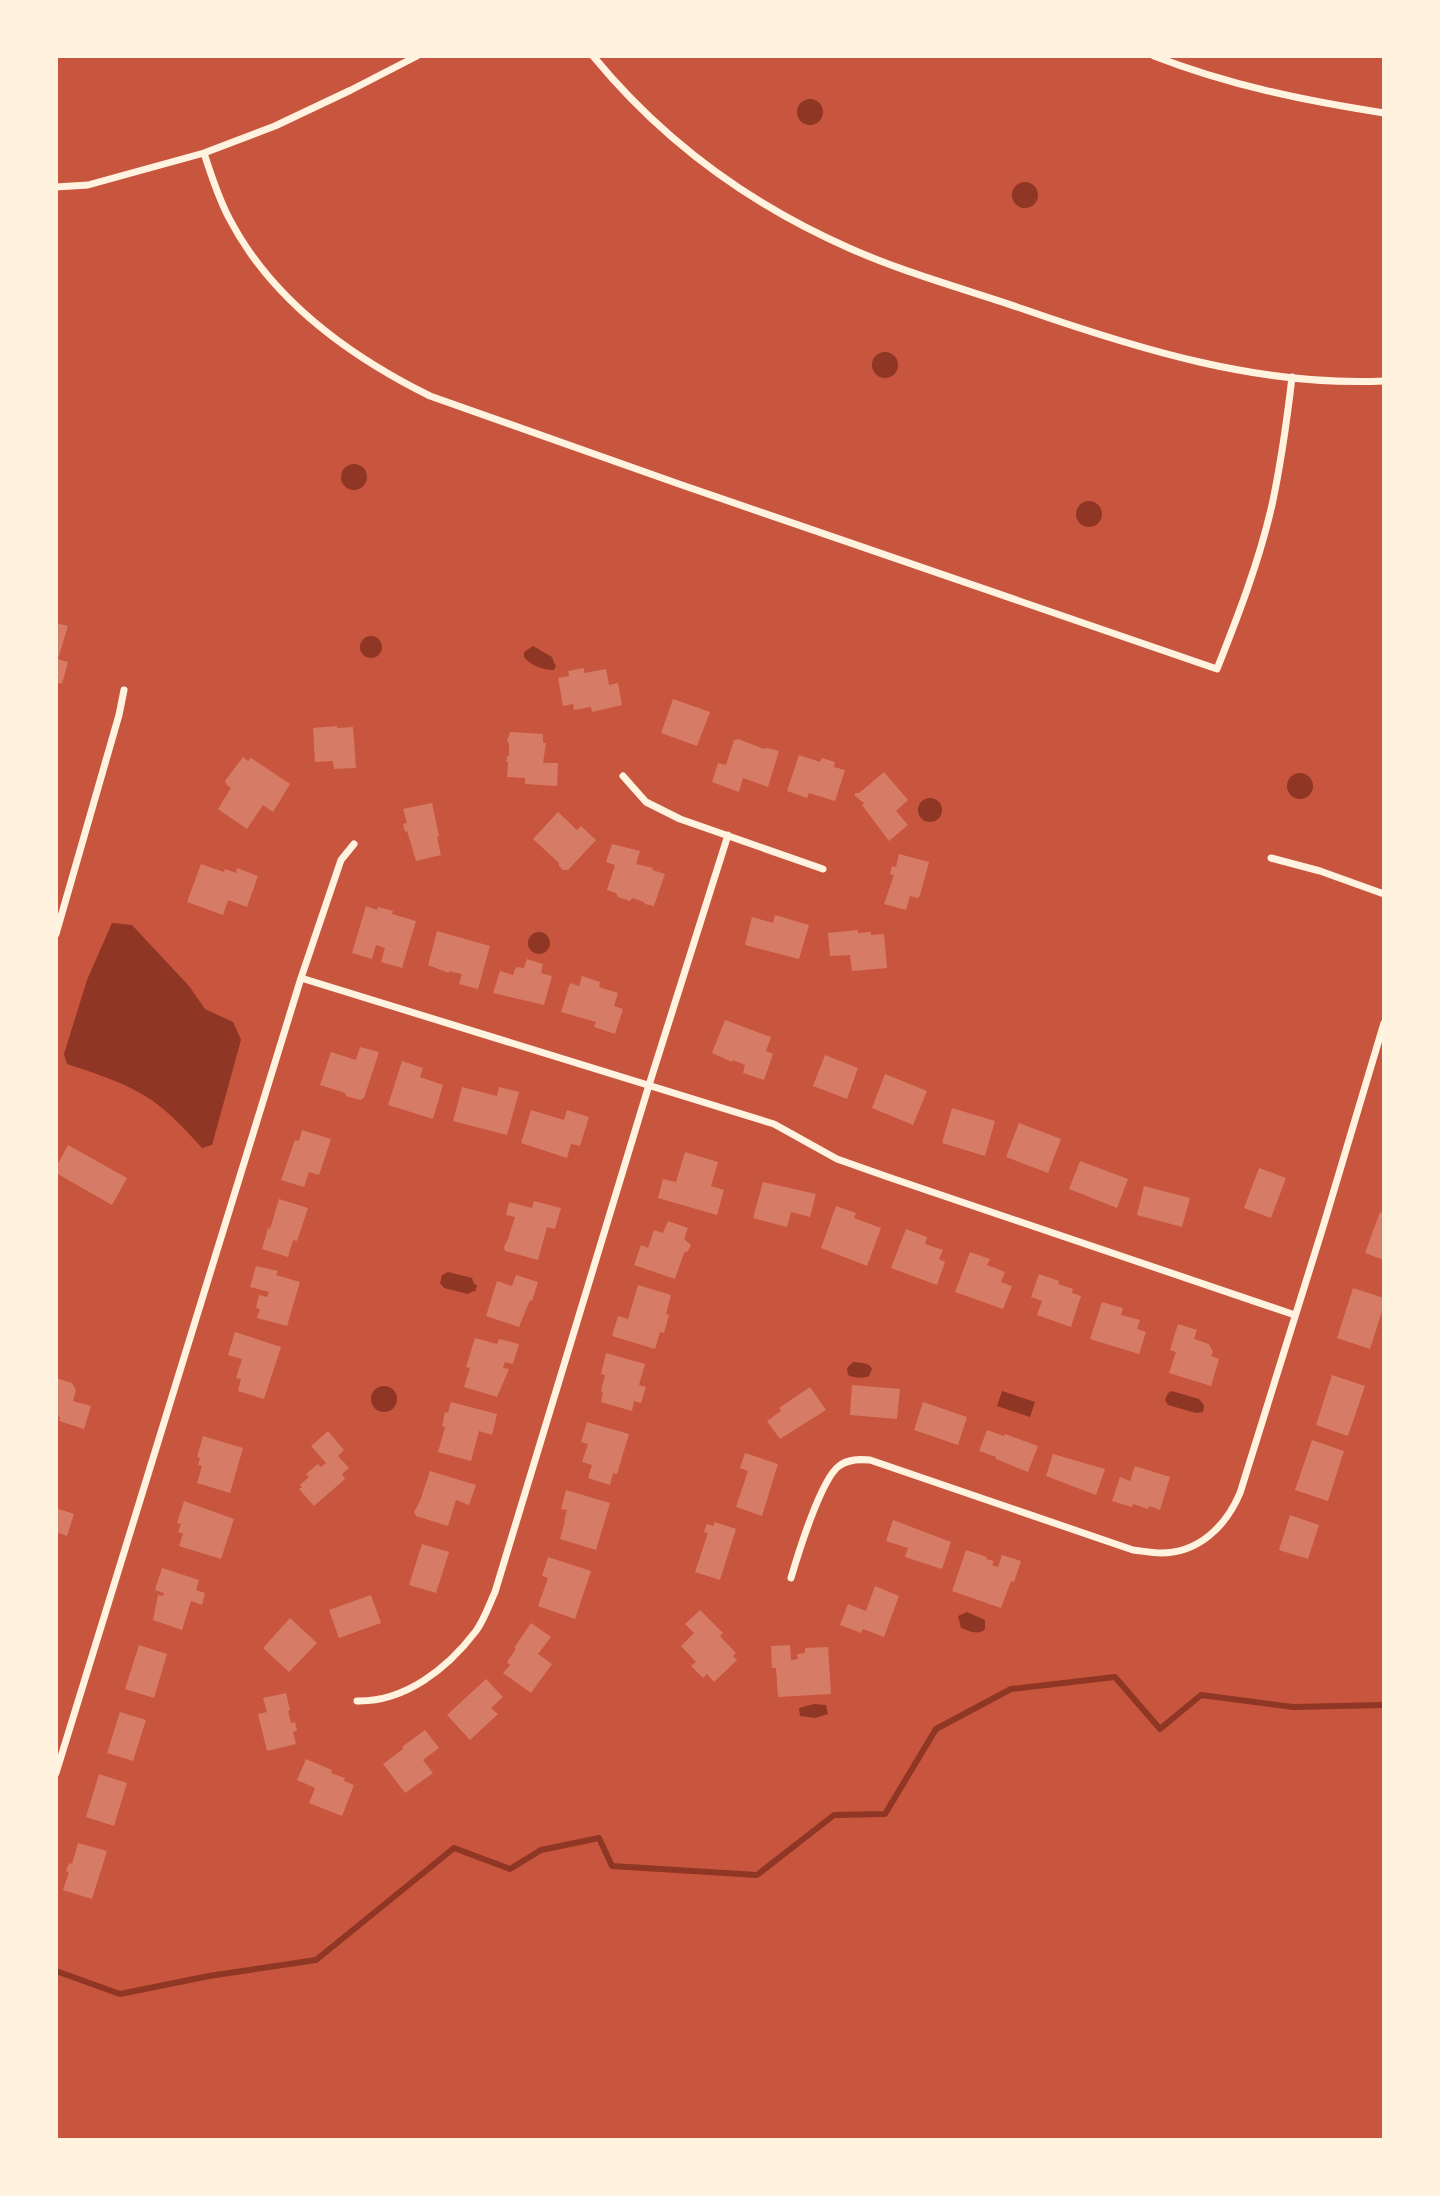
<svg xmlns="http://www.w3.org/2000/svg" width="1440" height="2196" font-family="Montserrat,sans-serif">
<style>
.water{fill:#8f3625}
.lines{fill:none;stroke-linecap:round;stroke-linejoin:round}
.stream{stroke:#8f3625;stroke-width:6}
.building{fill:#d67c66}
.minor{stroke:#fff3e0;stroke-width:7}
</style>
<rect width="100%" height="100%" fill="#c8553d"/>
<path class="water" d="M797 112a13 13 0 1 1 26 0a13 13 0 1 1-26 0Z
M1012 195a13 13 0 1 1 26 0a13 13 0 1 1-26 0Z
M872 365a13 13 0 1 1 26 0a13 13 0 1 1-26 0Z
M341 477a13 13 0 1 1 26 0a13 13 0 1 1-26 0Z
M1076 514a13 13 0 1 1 26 0a13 13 0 1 1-26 0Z
M360 647a11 11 0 1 1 22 0a11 11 0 1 1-22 0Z
M533,646l19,11 2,6 2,2 -2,5c-10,0 -23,-4 -30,-13v-5z
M1287 786a13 13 0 1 1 26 0a13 13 0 1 1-26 0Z
M918 810a12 12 0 1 1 24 0a12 12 0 1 1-24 0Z
M112,923l20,2 57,61 16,23 28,13 8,18 -29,105 -10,3c-18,-20 -38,-42 -62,-55 -23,-13 -49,-21 -73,-29l-3,-10 23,-74z
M528 943a11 11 0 1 1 22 0a11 11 0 1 1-22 0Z
M448,1272l24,6 2,6 3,1 -2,7 -2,-1 -5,3 -24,-6 -4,-5 2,-8z
M853,1362c7,1 16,0 19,7l-3,7c-5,3 -16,2 -21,-1l-1,-7z
M371 1399a13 13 0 1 1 26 0a13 13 0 1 1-26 0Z
M1002,1391l33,11 -5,15 -33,-11z
M1172,1391l27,8 5,6 -1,7 -7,1 -28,-8 -3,-5 3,-7z
M967,1612l18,8v9c-7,7 -16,2 -24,-1l-3,-12z
M814,1704l12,1 2,9 -13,4 -15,-2 -1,-8z"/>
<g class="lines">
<path class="stream" d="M56,1971l64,23 89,-18 107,-16 138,-112 56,21 31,-19 58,-12 13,28 145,9 77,-60 51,-1 51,-85 75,-40 104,-12 45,52 41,-34 92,12 91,-2"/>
</g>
<path class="building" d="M56,623l12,3 -10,33 10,3 -6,22 -6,-2z
M584,668v5l22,-4 3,16 9,-2 4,22 -30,7 -1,-5 -17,3 -1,-6 -10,2 -5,-28 11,-2 -1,-5z
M673,699l37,13 -13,34 -36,-13z
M337,726v2l16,-1 3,41 -22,1 -1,-8 -18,1 -2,-34z
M510,732l33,2v9h3l-3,20h15l-1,23 -32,-2v-6l-18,-1 1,-15h-2l1,-6h2v-13l-2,-2z
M738,739l26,10 3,-1 12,3 -11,36 -25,-9 -4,14 -27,-10 6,-19 8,2 8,-25z
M799,755l21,7 2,-4 13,4 -1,5 11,3 -10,31 -26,-8 -2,5 -20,-7z
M243,757l5,4 3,-3 39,26 -17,28 -10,-7 -16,24 -29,-20 13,-21 -4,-3 -2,-4z
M884,772l24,28 -12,11 12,14 -19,16 -27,-36 2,-2 -9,-7v-3h4z
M432,803l7,33 -2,1 4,18 -25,6 -9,-30 -2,1 -2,-8 4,-1 -4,-14z
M558,812l19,18 4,-4 15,14 -28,30h-5l-4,-4v-3l-26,-24z
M612,844l28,7 -4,13 17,4 -1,2 13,4 -11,32 -9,-2 -1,-2 -12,-4 -2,3 -12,-4 -2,-4 -9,-3 8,-25 -9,-3z
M899,854l30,8 -9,33 -2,3 -8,-2 -4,14 -22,-6 10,-29 -4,-1 2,-8 4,1z
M201,864l23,8 1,-3 11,4 1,-5 21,8 -11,31 -19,-7 -5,15 -36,-13z
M366,906l11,4 1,-3 15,4 -1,3 24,7 -14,47 -21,-6 4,-14 -9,-3 -4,14 -20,-6z
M775,915l34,10 -10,34 -54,-14 7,-28 21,6z
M858,930v3l13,-1v3l13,-1 3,34 -35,3 -2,-16 -20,1 -2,-23z
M437,931l53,15 -12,43 -19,-5 3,-10 -13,-3v2l-21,-8z
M527,959l16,5 -2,9 11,3 -8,29 -51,-12 7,-22 13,4 3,-8 8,1z
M582,976l18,6 -1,5 19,6 -4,13 9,3 -8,25 -21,-7 2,-5 -35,-10 9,-29 9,3z
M725,1020l46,17 -5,14 7,3 -9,26 -21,-7 2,-8 -12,-5 -1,2 -20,-9z
M360,1047l19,5 -15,46 -4,2 -14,-4 -1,-3 -25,-8 11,-33 25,8z
M825,1055l33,13 -11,31 -34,-13z
M402,1061l21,7 -3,9 23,8 -10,34 -45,-14z
M885,1074l42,17 -14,34 -41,-17z
M462,1087l35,9 2,-9 20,5 -12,43 -54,-14z
M952,1108l43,13 -10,35 -43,-13z
M531,1110l33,10 3,-10 22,7 -9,29 -9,-2 -4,14 -46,-15z
M1019,1123l42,16 -13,34 -42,-16z
M302,1130l29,9 -12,36 -10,-3 -5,15 -23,-7 14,-40 4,1z
M68,1145l59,33 -15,27 -56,-32v-6z
M685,1152l33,10 -7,24 13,4 -7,25 -59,-17 5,-19 13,3z
M1080,1161l48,18 -11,29 -48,-19z
M1259,1168l27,10 -15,40 -27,-10z
M763,1182l53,12 -6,23 -19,-5 -4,15 -34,-9z
M1144,1186l46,12 -8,29 -45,-12z
M279,1199l29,9 -11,33 -4,-1 -5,17 -26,-8 6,-21 2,1z
M534,1201l27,7 -6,21 -8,-2 -9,33 -33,-9 -1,-4 4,-8 7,-22 -9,-2 3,-13 23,6z
M836,1206l20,7 -2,5 27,10 -14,38 -46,-18z
M1380,1212l4,2v46l-19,-7z
M668,1221l20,7 -4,11 7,6 -3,6 -4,2 -9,26 -41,-14 7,-20 7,3 6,-18 9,3z
M906,1229l21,8 -2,7 18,6 -4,9 6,3 -8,23 -46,-17z
M970,1252l20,7 -3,6 18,7 -4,10 11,4 -9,23 -48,-17z
M256,1266l22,5 -2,4 24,7 -13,44 -30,-8 3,-9 -4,-1 3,-13 8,2 2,-5 -19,-5z
M1039,1274l20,7 -1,3 15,5 -1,4 9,3 -10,31 -34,-12 5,-14 -11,-4z
M516,1275l22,7 -6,19 -2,-1 -11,27 -33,-11 11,-35 15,5z
M638,1285l33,10 -5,19 3,1 -5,18 -4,-1 -5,17 -43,-13 6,-20 10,3z
M1353,1288l31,10v7l-14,44 -33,-11z
M1102,1302l21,6 -2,7 19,5 -3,9 9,3 -7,22 -49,-15z
M1178,1324l19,6 -3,9 15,5 4,8 -2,4 8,3 -8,27 -42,-13 7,-21 -6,-2z
M235,1332l46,15 -17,52 -26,-8 3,-12 -5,-1 6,-19 -14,-4z
M475,1338l22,6 2,-5 20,5 -6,20 -8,-2 -2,6 6,1 -12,28 -33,-10 6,-19 -4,-1z
M606,1353l39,11 -6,21 7,2 -5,16 -7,-2 -2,10 -31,-9 2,-10 -2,-1 4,-16 -4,-1z
M1332,1375l33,11 -17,50 -32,-11z
M56,1378l16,5 4,7 -3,11 18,5 -7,23 -25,-8 1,-4 -4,-1z
M852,1385l48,4 -3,30 -47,-4z
M810,1387l16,23 -46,29 -13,-18 14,-10 -2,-3z
M451,1402l46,12 -5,21 -13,-4 -8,30 -33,-9 7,-25 -3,-1 3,-14 3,1z
M923,1402l44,15 -9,28 -44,-15z
M587,1422l42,12 -12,40 -4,-1 -3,12 -22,-7 4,-13 -10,-3 6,-18 -7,-2z
M987,1430l17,6 1,-2 33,12 -10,26 -32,-13v-2l-17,-6z
M328,1431l16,19 -6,6 11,12 -7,6 3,5 -31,27 -15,-17 3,-2 -2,-2 9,-8 -3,-3 12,-10 3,3 5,-4 -15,-17z
M203,1436l40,12 -13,45 -33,-10 5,-17 -4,-1 2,-7 -3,-1z
M1312,1440l32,11 -16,50 -33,-11z
M745,1453l33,11 -16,52 -26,-9 12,-36 -8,-3z
M1053,1454l52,15 -9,26 -50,-19z
M1135,1466l35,11 -10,33 -11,-4 -1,3 -15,-5 -1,3 -20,-6 8,-24 10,4z
M430,1471l46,14 -7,20 -13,-5 -8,26 -32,-10 -2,-4 6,-11z
M566,1490l44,13 -14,47 -36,-11 5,-18h-1l3,-11 -6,-1z
M184,1501l50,18 -13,40 -42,-13 4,-12 -5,-2 3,-8 -4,-1z
M56,1508l18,6 -7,22 -11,-4z
M1290,1515l29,10 -11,34 -29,-9z
M893,1520l58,22 -9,27 -37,-12 3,-9 -22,-7z
M715,1522l21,7 -16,51 -25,-8 13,-39 -4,-1 3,-8 6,2z
M422,1544l27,8 -13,41 -27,-8z
M966,1550l21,7 -1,2 8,2 -2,4 6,2 4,-12 19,6 -7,21 -3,-1 -10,27 -49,-17z
M548,1557l43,14 -16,48 -37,-13 10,-28 -6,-2z
M162,1568l37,12 -3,10 9,3 -3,12 -11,-4 -9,29 -29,-10 5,-25 5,1 1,-3 -9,-3z
M875,1586l24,10 -15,41 -21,-8 -2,4 -21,-8 8,-21 18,7z
M371,1595l10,28 -42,15 -10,-28z
M700,1610l23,23 -3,3 16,17 -3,3 4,4 -23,22 -7,-8 -4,4 -12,-12 5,-4 -15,-16 13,-13 -9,-9z
M290,1618l27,25 -28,29 -26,-24z
M531,1623l20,14 -13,17 14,10 -21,29 -28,-20 7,-8 -3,-3 9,-13 -2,-1z
M139,1645l28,9 -13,44 -29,-9z
M790,1645l1,15 7,-1 -1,-5 8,-1v-5l23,-1 3,47 -53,3 -2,-29h-4l-1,-22z
M486,1679l17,18 -12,11 7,6 -28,26 -23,-25z
M286,1693l4,17 -2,1 3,12 4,-1 2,8 -4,2 3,12 -29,7 -9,-37 9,-2 -4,-14z
M120,1712l26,8 -13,41 -26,-8z
M425,1730l14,18 -16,12 10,13 -28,20 -22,-29 20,-15 -1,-2z
M306,1759l26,11 -1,3 14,5 -1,3 10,4 -12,31 -33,-13 6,-15 -18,-8z
M99,1774l28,9 -13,43 -28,-9z
M78,1843l29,8 -15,48 -29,-9 6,-18 -3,-1 3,-8 3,1z"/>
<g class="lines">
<path class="minor" d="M593,56c69,84 156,148 256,192 56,25 116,41 174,61 115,40 238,78 361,72
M1154,56c74,29 152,45 230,57
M204,153c7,22 14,44 25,65 42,81 120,138 201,178l249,88 538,185c21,-53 42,-107 55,-164 9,-42 15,-85 20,-128
M56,187l32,-2 116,-32 71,-27 76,-36 66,-34
M623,776l23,26 34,17 143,50
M1271,858l49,13 64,23
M56,934l63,-219 5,-25
M301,978l473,146 63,35 51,18 407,138
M791,1578c7,-24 30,-99 48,-112 9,-7 20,-7 31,-6l263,90c9,1 19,3 28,3 38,0 65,-27 79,-60l83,-266 61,-204
M357,1701c48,1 90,-32 119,-70 8,-11 13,-26 19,-39l154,-507 79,-250
M56,1773l245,-795 40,-118 13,-16"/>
</g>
<rect width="1440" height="2196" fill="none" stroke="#fff3e0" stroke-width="116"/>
</svg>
